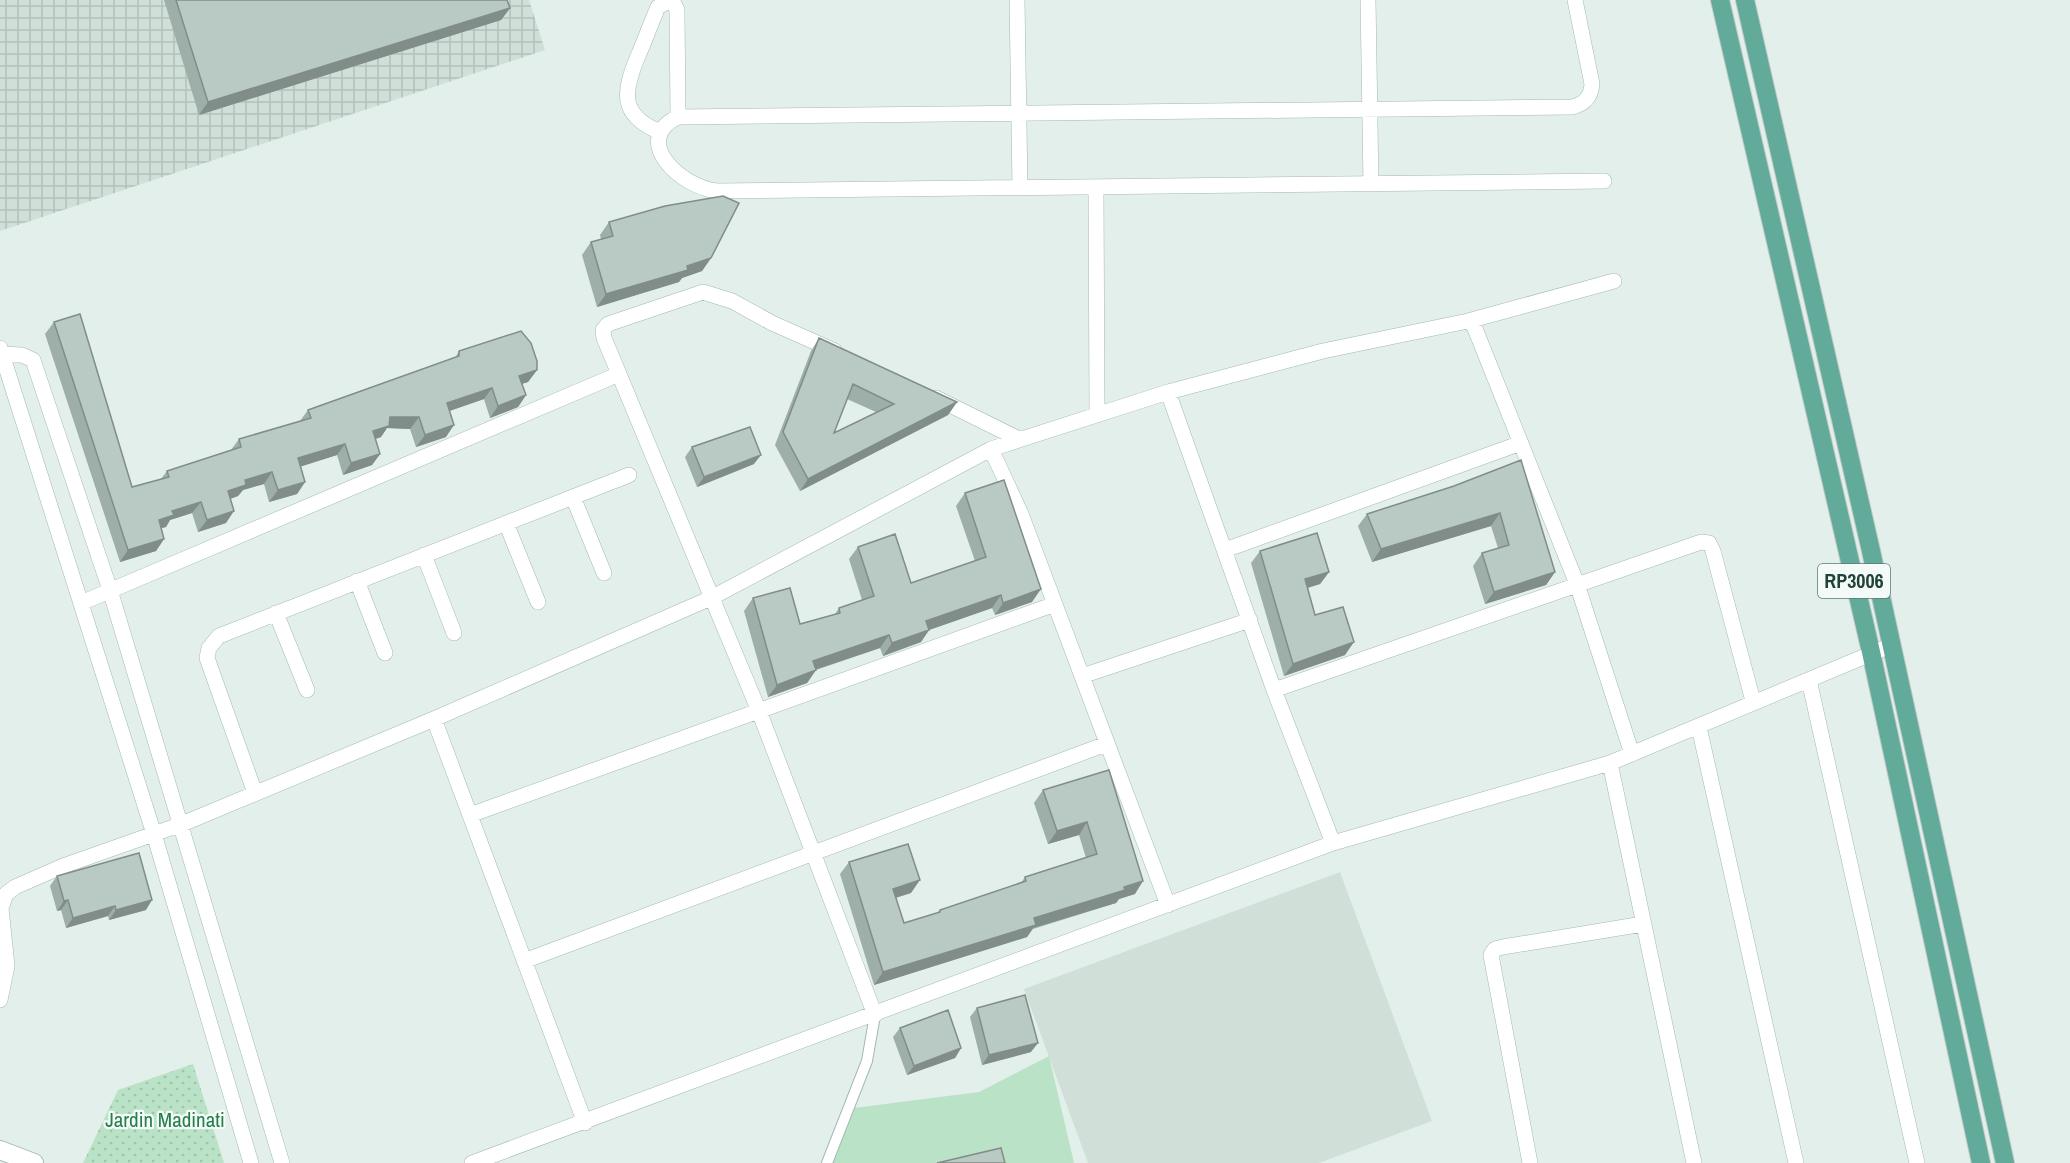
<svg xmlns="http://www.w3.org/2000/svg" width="2070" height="1163" font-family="'Archivo Narrow',sans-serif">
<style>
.built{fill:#d1dfd9}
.industrial{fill:url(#industrial-grid)}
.green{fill:#bae2c6}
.park{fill:url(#park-dots)}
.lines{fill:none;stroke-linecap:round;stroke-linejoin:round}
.pedestrian-casing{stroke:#a5b8b2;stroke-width:12}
.minor-casing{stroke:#a5b8b2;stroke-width:16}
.tertiary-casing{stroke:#a5b8b2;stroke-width:20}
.primary-casing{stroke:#c1cac8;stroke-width:20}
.pedestrian{stroke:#fff;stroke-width:10}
.minor{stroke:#fff;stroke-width:15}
.tertiary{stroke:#fff;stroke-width:18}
.primary{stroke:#62aa99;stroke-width:18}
.wall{fill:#9eaea8;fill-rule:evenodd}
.shaded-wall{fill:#818d88}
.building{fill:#b8cac3;stroke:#818d88;stroke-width:1.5;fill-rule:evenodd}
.labels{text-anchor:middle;stroke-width:4.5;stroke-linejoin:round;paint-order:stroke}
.shield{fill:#f4faf8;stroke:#607a73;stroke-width:1.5}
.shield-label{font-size:20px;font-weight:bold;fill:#20433a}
.park-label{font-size:21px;fill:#257f4a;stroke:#f4faf8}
</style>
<defs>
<pattern id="industrial-grid" width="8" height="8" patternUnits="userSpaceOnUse" patternTransform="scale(1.5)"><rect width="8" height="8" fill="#d1dfd9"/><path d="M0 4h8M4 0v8" fill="none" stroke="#b3c1bb"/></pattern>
<pattern id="park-dots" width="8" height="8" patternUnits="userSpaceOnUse" patternTransform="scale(1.5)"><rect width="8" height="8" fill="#bae2c6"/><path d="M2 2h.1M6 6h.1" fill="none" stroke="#a0c3ab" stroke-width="1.8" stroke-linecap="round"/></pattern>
</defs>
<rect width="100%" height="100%" fill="#e3efea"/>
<path class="built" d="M1340,872l92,249 -113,42h-231l-64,-174z"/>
<path class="industrial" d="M0,0h529l16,50 -545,181z"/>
<path class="green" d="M1049,1056l25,107h-243l23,-55 125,-16z"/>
<path class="park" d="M193,1064l31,99h-141l35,-73z"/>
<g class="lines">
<g class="pedestrian-casing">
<path id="pedestrian" d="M827,1163l40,-102 8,-46"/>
</g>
<g class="minor-casing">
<path id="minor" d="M1017,0l3,188
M1368,0l3,184
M1575,0l17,84c-1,13 -7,20 -20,23l-894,10c-48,23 3,71 40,74l886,-10
M660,132c-41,-17 -37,-40 -22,-76 7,-16 13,-33 20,-49l11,-6 4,1 4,8 1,107
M1096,188l1,226
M1468,321l6,5 103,258 55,170
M0,348l154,486 97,329
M835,351l-63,-28 -40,-22 -29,-9 -95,32 -5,6 1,8 155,373 116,304
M0,354l22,1 11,5 77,230 172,573
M1168,392l106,298 59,153
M936,398l83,41
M991,449l30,65 147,391
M573,497l31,76
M506,523l32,79
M1225,550l296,-107
M424,555l30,78
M357,581l28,72
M81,603l538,-229
M276,613l31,77
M1082,676l168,-56
M1809,680l108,483
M1274,690l427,-148 8,1 4,8 40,150
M434,719l151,404
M1699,727l97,436
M1610,763l84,400
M255,793l-48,-135 2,-10 10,-12 410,-161
M470,815l585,-211
M524,961l582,-217
M0,1000l7,-34 -6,-58 5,-14 9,-7 48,-21 119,-42 252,-105 277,-121 280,-149 177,-57 155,-41 145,-30 146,-40
M472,1163l861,-320 277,-80 282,-118
M1530,1163l-39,-208 4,-6 8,-2 140,-23"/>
</g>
<g class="tertiary-casing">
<path id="tertiary" d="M0,1150l34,13"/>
</g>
<g class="primary-casing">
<path id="primary" d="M1720,0l151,652 110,511
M1745,0l126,551 134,612"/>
</g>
<use href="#pedestrian" class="pedestrian"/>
<use href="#minor" class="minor"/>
<use href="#tertiary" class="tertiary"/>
<use href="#primary" class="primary"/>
</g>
<path class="wall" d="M164,0h343l3,8 -9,12 -302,95z
M609,222l102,36 -9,13 -20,7 -3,4 -82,25 -15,-52 9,-13 10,-3 -1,-4z
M54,322l78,165 29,-8 6,-8 64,-21 8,-11 61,-18 8,-11 147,-52 4,-7 78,19 -9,12 -6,2 4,11 -8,12 -28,11 -6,-19 -35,12 -3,26 -30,10 -6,-18 -23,-1 -6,9 -6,2 5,15 -8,11 -29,10 -6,-20 -36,11 4,16 -8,12 -28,8 -5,-18 -21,6 -5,6 -8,3 -4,24 -28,9 -6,-19 -22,7 -4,7 -5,1 3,11 -8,12 -36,11 -75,-228z
M819,338l138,64 -9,13 -148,76 -25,-46 36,-94zM847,399l29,13 -42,21z
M692,447l62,17 -57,23 -12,-30z
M1521,460l34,112 -9,13 -61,19 -12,-38 9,-13 16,-5 -7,-22 -119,36 -14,-36 9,-12 87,-28z
M965,493l67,109 -37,13 -3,-7 -63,22 -8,12 -38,14 -3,-8 -64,22 -9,13 -39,14 -24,-86 9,-13 47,26 35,-10 4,-6 23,-8 -13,-41 9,-12 53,36 64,-22 -19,-55z
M1260,551l69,21 -9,12 -12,4 7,27 30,40 -61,21 -33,-113z
M1109,770l26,124 -16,5 -3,4 -83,26 -6,8 -153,48 -34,-111 9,-12 62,31 -15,5 8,25 33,-10 3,-3 81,-27 4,-6 61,-19 -7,-23 -31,9 -14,-41 9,-13z
M57,876l89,34 -37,10 -1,-4 -42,12 -5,-18 -4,1 -7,-25z
M977,1008l54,44 -49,13 -12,-48z
M900,1028l61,20 -6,10 -48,17 -14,-38z"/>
<path class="shaded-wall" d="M510,8l-9,12 -302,95 9,-13z
M711,258l-9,13 -20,7 -3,4 -82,25 9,-13z
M537,370l-9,12 -17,5 8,-11z
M492,388l-8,11 -46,16 9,-12z
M526,395l-8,12 -28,11 8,-12z
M957,402l-9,13 -148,76 8,-12z
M390,417h29l-9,12 -23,-1 -6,9 -17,6 9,-12z
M454,425l-8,12 -30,10 9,-12z
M345,444l-8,11 -47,15 8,-12z
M380,454l-8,11 -29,10 8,-12z
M761,455l-7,9 -57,23 7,-10z
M272,472l-8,12 -21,6 -5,6 -19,7 9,-12 17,-11z
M305,482l-8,12 -28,8 9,-12z
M201,502l-9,11 -22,7 -4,7 -16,4 9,-11 13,-9z
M234,511l-8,12 -28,9 9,-12z
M1500,513l-9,13 -119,36 9,-13z
M164,539l-8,12 -36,11 8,-12z
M1329,572l-9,12 -24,7 9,-12z
M1555,572l-9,13 -61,19 9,-12z
M1041,589l-9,13 -37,13 8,-12z
M1001,595l-9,13 -63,22 -8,12 -38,14 9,-13 34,-22z
M889,635l-9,13 -75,25 8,-12z
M1354,642l-9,13 -61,21 9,-12z
M816,670l-9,13 -39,14 9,-12z
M1087,822l-8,13 -31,9 9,-13z
M920,880l-9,13 -27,8 9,-12z
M1143,881l-8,13 -16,5 -3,4 -83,25 -6,9 -153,48 9,-13 151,-54z
M68,900l-7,10 -4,1 7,-10z
M152,900l-6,10 -37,10 7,-10z
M115,906l-7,10 -42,12 7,-10z
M1038,1043l-7,9 -49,13 7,-10z
M961,1048l-6,10 -48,17 7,-9z"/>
<path class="building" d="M176,0h331l3,8 -302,94z
M723,196l16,7 -28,55 -24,8 1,4 -82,24 -15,-52 22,-6 -4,-14 56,-16z
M80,314l52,173 37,-10 -2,-6 74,-24 -2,-8 72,-21 -3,-8 151,-54v-5l62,-20 10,12 6,18v9l-18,6 7,19 -28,11 -6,-18 -45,15 7,22 -29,10 -6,-18h-29l-1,9 -16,5 7,23 -29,9 -6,-19 -47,14 7,24 -27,8 -6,-18 -27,8 1,5 -18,6 6,20 -27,9 -6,-18 -29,9 2,4 -15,5 5,19 -36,11 -74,-228z
M819,338l138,64 -149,77 -25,-47zM853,384l41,20 -60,29z
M750,427l11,28 -57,22 -12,-30z
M1521,460l34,112 -61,20 -12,-39 27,-8 -9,-32 -119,36 -14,-35 87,-28z
M1004,480l37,109 -38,14 -2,-8 -75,26 3,9 -37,13 -3,-8 -76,26 3,9 -39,15 -24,-87 37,-10 10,36 40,-11 -1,-5 35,-12 -16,-49 37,-13 16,49 75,-26 -21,-64z
M1317,533l12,39 -24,7 10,36 28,-8 11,35 -61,22 -33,-113z
M1109,770l34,111 -19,6 1,3 -91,28 2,7 -153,47 -34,-110 59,-18 12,36 -27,9 11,34 36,-11v-2l86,-29 -1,-4 72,-23 -10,-32 -30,9 -14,-41z
M139,853l13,47 -36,10 -1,-4 -42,12 -5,-18 -4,1 -7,-25z
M1025,995l13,48 -49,12 -12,-47z
M948,1010l13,38 -47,18 -14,-38z
M1001,1148l4,15h-68z"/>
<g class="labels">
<rect class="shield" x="1818" y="564" width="72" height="34" rx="4.5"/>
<g class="shield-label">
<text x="1854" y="588">RP3006</text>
</g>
<g class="park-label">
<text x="165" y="1127">Jardin Madinati</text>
</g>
</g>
</svg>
